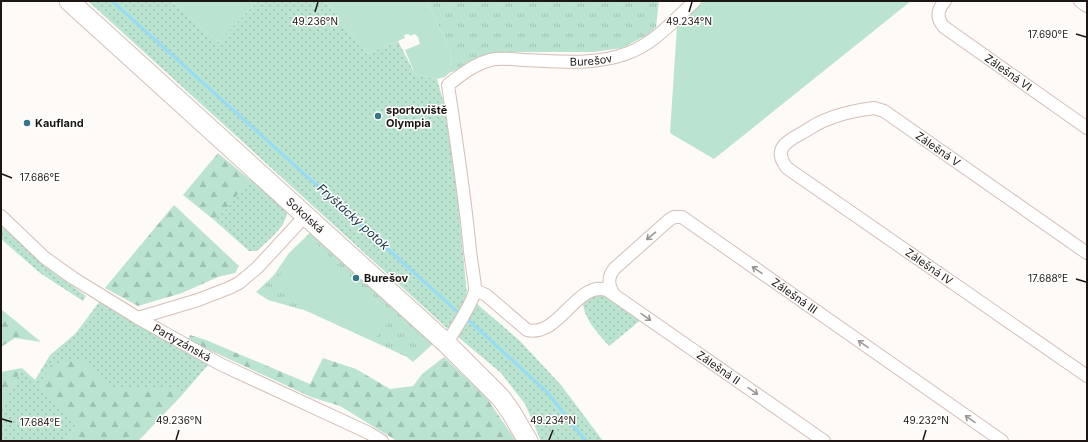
<svg xmlns="http://www.w3.org/2000/svg" width="1088" height="442" font-family="Inter,sans-serif">
<style>
.grass{fill:url(#grass-dots)}
.forest{fill:url(#forest-firs)}
.park{fill:url(#park-tufts)}
.garden{fill:#bae3d0}
.lines{fill:none;stroke-linecap:round;stroke-linejoin:round}
.stream{stroke:#94dcf7;stroke-width:3}
.street-casing{stroke:#d3bfb5;stroke-width:14}
.primary-casing{stroke:#d3bfb5;stroke-width:21}
.street{stroke:#fff;stroke-width:12}
.primary{stroke:#fff;stroke-width:19}
.oneway{stroke:#999695}
.ticks{fill:none;stroke:#1d1613;stroke-width:1.5}
.poi-dot{fill:#36758a;stroke:#fff;stroke-width:1.5}
.labels{text-anchor:middle;stroke-width:3;stroke-linejoin:round;paint-order:stroke}
.street-label{font-size:11px;fill:#1d1613;stroke:#fff}
.poi-label{font-size:11px;font-weight:bold;fill:#1d1613;stroke:#fff;text-anchor:start}
.water-label{font-size:12px;font-style:italic;fill:#12343f;stroke:#fff}
.ticks-label{font-size:10px;text-anchor:middle;fill:#1d1613;stroke:#fff;stroke-width:3;stroke-linejoin:round;paint-order:stroke}
</style>
<defs>
<pattern id="grass-dots" width="8" height="8" patternUnits="userSpaceOnUse"><rect width="8" height="8" fill="#bae3d0"/><path d="M2 2h.1M6 6h.1" fill="none" stroke="#9fc2b2" stroke-width="1.8" stroke-linecap="round"/></pattern>
<pattern id="forest-firs" width="22" height="20" patternUnits="userSpaceOnUse"><rect width="22" height="20" fill="#bae3d0"/><path d="M5 1l3.5 6h-7zM16 11l3.5 6h-7z" fill="#9fc2b2"/></pattern>
<pattern id="park-tufts" width="24" height="20" patternUnits="userSpaceOnUse"><rect width="24" height="20" fill="#bae3d0"/><path d="M3 7l-1-3M5 7V3M7 7l1-3M15 17l-1-3M17 17v-4M19 17l1-3" fill="none" stroke="#9fc2b2"/></pattern>
</defs>
<rect width="100%" height="100%" fill="#fefaf8"/>
<path class="grass" d="M88,1h84l46,41 40,-41h67l42,53 31,-13 17,33 22,5 14,50 16,166 -18,35z
M253,178c6,6 29,23 32,29 9,14 -19,35 -28,44h-8l-35,-31 13,-12 22,-29z
M1,226l48,43 37,27 -3,5 -43,-28 -39,-34z
M595,292l13,2 34,25 -33,27c-11,-13 -25,-26 -26,-44z
M100,301l108,64 -26,30 -44,46 -60,-18 -13,18h-64v-33l21,-40 13,12 15,-25 25,-21z
M476,303l44,38 41,44 42,56h-62l-16,-37 -24,-31 -43,-36z"/>
<path class="forest" d="M218,153l31,26 -20,27 -15,14 -31,-25z
M174,205l65,61 -4,7 -17,4 -36,16 -44,13 -33,-18z
M1,309l40,33 -26,-4 -14,9z
M190,335l16,5 104,44 13,-26 33,11 34,20 23,-3 9,-12 22,-17 42,40 30,44h-119l-57,-35 -29,-9 -123,-57z
M82,358l16,19 17,12h31l17,-3 11,2 8,7 -44,46h-73l13,-18 -39,-38 12,-20z
M22,368l-21,40v-36z"/>
<path class="park" d="M427,1h232l-3,26 -7,7 -27,14 -28,4h-92l-53,21 3,-18z
M311,232l123,111 -21,19 -6,-5 -100,-46 -39,-11 -12,-8 18,-17 15,-22z"/>
<path class="garden" d="M172,1h86l-40,41z
M325,1h102l25,54 -3,18 -4,4 -8,2 -22,-5 -10,-24 15,-6 -2,-7 -3,-3 -5,2 -1,-2 -5,1 1,3 -38,16z
M704,1h207l-197,158 -44,-26 7,-107z
M312,239l80,80 -19,22 -66,-30 -33,-29z"/>
<g class="lines">
<path class="stream" d="M112,1l348,313
M465,317l82,75 39,49"/>
<g class="street-casing">
<g id="street">
<path id="s1" d="M945,1c-8,9 -9,17 -1,26l143,101"/>
<path d="M1080,1l7,5"/>
<path id="s2" d="M1,216l44,42 28,20 65,40 82,46 149,69 13,8"/>
<path id="s3" d="M1087,253l-203,-142 -10,-3c-17,2 -35,6 -51,13 -7,3 -14,8 -21,12 -15,8 -30,16 -15,35l300,208"/>
<path id="s4" d="M475,290l11,5 41,35c32,8 50,-50 80,-40l217,151"/>
<path id="s5" d="M614,295c-6,-10 -7,-18 1,-27l54,-48 5,-3h8l320,224"/>
<path d="M138,318l60,-18 31,-12 10,-5 19,-16 48,-52"/>
<path id="s6" d="M446,343c7,-9 28,-43 29,-53 0,-10 -4,-28 -5,-39 -5,-56 -14,-111 -22,-166 14,-11 29,-23 47,-26 9,-1 19,0 28,1 34,1 72,6 105,-7 27,-10 46,-33 67,-52"/>
</g>
</g>
<g class="primary-casing">
<g id="primary">
<path id="s7" d="M69,1l377,342 55,55 10,14 17,29"/>
</g>
</g>
<use href="#street" class="street"/>
<use href="#primary" class="primary"/>
</g>
<defs><path id="oneway-shaft" d="M-6 0H5M1.5-3L5.5 0L1.5 3" fill="none" stroke-width="1.6" stroke-linecap="round" stroke-linejoin="round"/></defs>
<g class="oneway">
<use href="#oneway-shaft" transform="translate(651 236) rotate(140)"/>
<use href="#oneway-shaft" transform="translate(757 270) rotate(-145)"/>
<use href="#oneway-shaft" transform="translate(646 317) rotate(35)"/>
<use href="#oneway-shaft" transform="translate(863 344) rotate(-145)"/>
<use href="#oneway-shaft" transform="translate(753 391) rotate(35)"/>
<use href="#oneway-shaft" transform="translate(970 419) rotate(-145)"/>
</g>
<path class="ticks" d="M315,12l3,-10M689,12l3,-10M1076,34l10,3M2,174l10,4M1076,279l10,3M2,419l10,3M176,440l3,-10M549,440l4,-10M923,440l3,-10"/>
<g class="poi-dot">
<circle cx="378" cy="116" r="4"/>
<circle cx="27" cy="123" r="4"/>
<circle cx="356" cy="278" r="4"/>
</g>
<g class="labels">
<g class="street-label">
<text dy="4" stroke="none"><textPath href="#s6" startOffset="418">Burešov</textPath></text>
<text dy="4" stroke="none"><textPath href="#s1" startOffset="108">Zálešná VI</textPath></text>
<text transform="translate(938 149) rotate(35)" y="4">Zálešná V</text>
<text dy="4" stroke="none"><textPath href="#s7" startOffset="319">Sokolská</textPath></text>
<text dy="4" stroke="none"><textPath href="#s3" startOffset="555">Zálešná IV</textPath></text>
<text dy="4" stroke="none"><textPath href="#s5" startOffset="253">Zálešná III</textPath></text>
<text dy="4" stroke="none"><textPath href="#s2" startOffset="222">Partyzánská</textPath></text>
<text dy="4" stroke="none"><textPath href="#s4" startOffset="296">Zálešná II</textPath></text>
</g>
<g class="poi-label">
<text x="386" y="114">sportoviště<tspan x="386" dy="13">Olympia</tspan></text>
<text x="35" y="127">Kaufland</text>
<text x="364" y="282">Burešov</text>
</g>
<g class="water-label">
<text transform="translate(353 217) rotate(42)" y="4">Fryštácký potok</text>
</g>
</g>
<g class="ticks-label">
<text x="315" y="25">49.236°N</text>
<text x="689" y="25">49.234°N</text>
<text x="1048" y="38">17.690°E</text>
<text x="40" y="181">17.686°E</text>
<text x="1048" y="282">17.688°E</text>
<text x="179" y="424">49.236°N</text>
<text x="553" y="424">49.234°N</text>
<text x="926" y="424">49.232°N</text>
<text x="40" y="426">17.684°E</text>
</g>
<rect width="1088" height="442" fill="none" stroke="#1d1613" stroke-width="4"/>
</svg>
